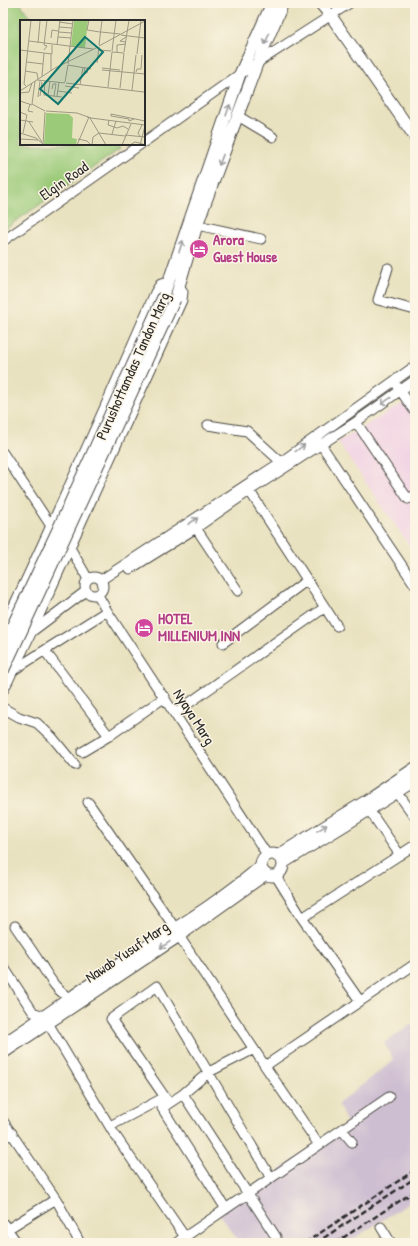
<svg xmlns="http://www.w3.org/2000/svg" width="418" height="1246" font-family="'Patrick Hand',sans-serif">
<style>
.built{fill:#f0d0e4}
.railway{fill:#cebed1}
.grass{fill:#9bca79;stroke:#637a52}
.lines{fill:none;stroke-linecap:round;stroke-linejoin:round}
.minor-casing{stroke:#484641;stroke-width:11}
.major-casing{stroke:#484641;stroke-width:13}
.minor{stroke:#fff;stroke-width:9}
.major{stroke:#fff;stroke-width:11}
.rail{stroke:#2b2b2b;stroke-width:2.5;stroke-dasharray:6 3;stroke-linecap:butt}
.major-bridge-casing{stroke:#484641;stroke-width:13;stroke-linecap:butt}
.major-bridge{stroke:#fff;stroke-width:11}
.oneway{stroke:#a0a0a0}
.labels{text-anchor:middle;stroke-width:3;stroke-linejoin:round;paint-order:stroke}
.street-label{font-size:15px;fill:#2b2b2b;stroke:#fcf5e5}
.hotel-label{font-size:15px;font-weight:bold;fill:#b23c85;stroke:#fcf5e5;text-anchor:start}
.inset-road{fill:none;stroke:#9d9984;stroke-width:1}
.view{fill:#0f766e;fill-opacity:0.15;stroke:#0f766e;stroke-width:2}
.inset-edge{fill:none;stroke:#2b2b2b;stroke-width:2}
</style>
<rect width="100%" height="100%" fill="#fcf5e5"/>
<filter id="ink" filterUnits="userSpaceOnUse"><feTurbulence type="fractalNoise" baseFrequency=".025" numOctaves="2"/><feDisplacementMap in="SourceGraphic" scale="8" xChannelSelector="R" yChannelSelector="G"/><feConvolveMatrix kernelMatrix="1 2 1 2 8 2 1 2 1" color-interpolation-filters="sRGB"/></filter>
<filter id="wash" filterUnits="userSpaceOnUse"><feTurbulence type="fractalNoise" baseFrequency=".012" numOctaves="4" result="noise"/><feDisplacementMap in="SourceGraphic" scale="16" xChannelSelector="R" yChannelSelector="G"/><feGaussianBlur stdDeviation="0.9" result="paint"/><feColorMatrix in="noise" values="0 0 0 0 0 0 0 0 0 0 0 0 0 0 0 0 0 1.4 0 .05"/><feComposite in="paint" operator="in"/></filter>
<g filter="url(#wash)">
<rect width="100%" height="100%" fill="#e9e2c0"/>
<path class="built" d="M415,396v158l-77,-112z"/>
<path class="railway" d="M415,1022v177l-68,44h-107l-22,-30 129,-90 -9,-19 56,-44 -10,-17z"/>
<path class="grass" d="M3,3h17l12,18h-11v123h95l4,5 -117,81z"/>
</g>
<g filter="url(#ink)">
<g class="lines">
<g class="minor-casing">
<path id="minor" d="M238,116l35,21
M144,142l96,-68 110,-71
M197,225l64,14
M3,241l138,-97
M388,268l-10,32 37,10
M398,387l17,25
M356,422l52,77 7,-4
M208,425l39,6 34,31
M318,440l97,145
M3,453l52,79
M247,487l90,139
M196,528l42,63
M65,543l4,3 19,33
M130,569l66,-41 53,-37 107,-69 59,-42
M85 586a9 9 0 1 1 18 0a9 9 0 1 1-18 0Z
M101,580l180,-118 134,-96
M98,595l9,16 161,245
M30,633l56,-42
M223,643l83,-62
M45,651l64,85
M12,671l95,-60
M3,708l16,9 18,6 15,14 23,28
M175,713l149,-105
M82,752l27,-16 56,-39
M397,792l18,25
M88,802l87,126
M369,810l31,45
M276,876l26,42 58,83
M302,918l113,-73
M15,926c8,12 17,24 25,37 9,14 15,26 29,35
M179,936l86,130 54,79
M3,966l30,46 10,4
M48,1023l65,109 72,105
M265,1066l150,-102
M183,1094l93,143
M169,1103l-58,-84 46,-33 114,192
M3,1121l53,78 24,44
M110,1126l55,-29
M342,1130l10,12
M3,1139l9,-6
M226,1209l-64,-101 21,-14 26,-22 45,-23
M3,1223l14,20
M381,1227l10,16
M3,1232l53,-33
M176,1243l213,-146"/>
</g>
<g class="major-casing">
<path id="major" d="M320,3l11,13 84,121
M166,289l74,-215 32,-71
M177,293l20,-68 60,-161 26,-61
M3,631c53,-112 104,-225 153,-338l5,-8 7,-2
M3,689l27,-56 151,-333 1,-8 -3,-5
M261 865a11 11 0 1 1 22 0a11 11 0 1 1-22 0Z
M277,856l89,-55 49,-33
M283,863l62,-38 70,-44
M3,1044c41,-27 80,-56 121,-83 46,-30 96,-59 137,-95
M3,1053l176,-117 87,-62"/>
</g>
<use href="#minor" class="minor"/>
<use href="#major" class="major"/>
<path class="rail" d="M305,1243l110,-73
M316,1243l99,-65
M335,1243l80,-52"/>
<g class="major-bridge-casing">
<path id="major-bridge" d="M3,646l57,-121 104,-230
M3,671l172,-372"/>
</g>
<use href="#major-bridge" class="major-bridge"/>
</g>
<defs><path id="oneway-shaft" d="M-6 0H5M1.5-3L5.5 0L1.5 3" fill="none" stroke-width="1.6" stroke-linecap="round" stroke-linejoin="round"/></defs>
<g class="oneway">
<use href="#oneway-shaft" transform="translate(267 39) rotate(113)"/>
<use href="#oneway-shaft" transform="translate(228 110) rotate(-71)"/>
<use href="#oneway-shaft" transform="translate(221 160) rotate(111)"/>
<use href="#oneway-shaft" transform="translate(181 246) rotate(-71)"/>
<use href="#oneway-shaft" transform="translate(386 401) rotate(145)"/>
<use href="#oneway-shaft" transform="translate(300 448) rotate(-36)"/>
<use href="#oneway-shaft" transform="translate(193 521) rotate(-34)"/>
<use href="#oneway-shaft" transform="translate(322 828) rotate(-32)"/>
<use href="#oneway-shaft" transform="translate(165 945) rotate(146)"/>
</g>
</g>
<defs>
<g id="hotel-disc" transform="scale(1)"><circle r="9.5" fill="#d1479c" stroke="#fcf5e5"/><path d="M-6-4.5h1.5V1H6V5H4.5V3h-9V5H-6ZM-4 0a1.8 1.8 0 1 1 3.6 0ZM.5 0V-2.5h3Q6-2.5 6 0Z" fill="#fff"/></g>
</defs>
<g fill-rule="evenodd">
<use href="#hotel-disc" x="199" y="249"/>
<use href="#hotel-disc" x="144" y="628"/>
</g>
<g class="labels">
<g class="street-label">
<text transform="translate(64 181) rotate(-35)" y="5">Elgin Road</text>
<text transform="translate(133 366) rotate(-66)" y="5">Purushottamdas Tandon Marg</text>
<text transform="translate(194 717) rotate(57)" y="5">Nyaya Marg</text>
<text transform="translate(127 952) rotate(-34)" y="5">Nawab Yusuf Marg</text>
</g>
<g class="hotel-label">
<text x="213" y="245">Arora<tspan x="213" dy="17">Guest House</tspan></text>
<text x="158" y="624">HOTEL<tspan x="158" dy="17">MILLENIUM INN</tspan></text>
</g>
</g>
<g transform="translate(20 20)">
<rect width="125" height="125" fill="#e9e2c0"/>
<path d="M54,0h14l-3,28 -14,-2z" fill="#9bca79"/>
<path d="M26,93l23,1 4,4 -1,20 5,1 -1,6h-32z" fill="#9bca79"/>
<path class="inset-road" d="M69,0l-2,10 13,2M39,2l14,2M39,7l13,1M38,12l14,1M81,12l19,2M101,15l24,3M38,17l13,1M31,18l1,-8 6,1M9,21l64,8M106,22l-6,-1 6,-4M18,23l2,-22M37,25l3,-25M79,25l3,-25M79,26l46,-25M0,30l32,4v-9M24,30l3,-4 -3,-1 3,-25M79,30l12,1M92,31l4,-31M92,32l12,1M97,32v-7l9,-1M104,32l5,-32M117,34l4,-34M7,42l16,2M77,43l2,-16M48,44l5,-44M48,45l23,4M65,47l-1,6h3l1,-6M82,48l18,2M82,50l43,4M5,51l12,2 1,6M31,51v-17M102,51l2,-18M116,52l1,-3h4l1,-14M114,53l2,-18M22,56l2,-23M17,60l28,3M15,61l-3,23 13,7M25,61l-1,14 18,2M45,62l3,-17M46,63l78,9M60,65l3,-18M6,66l-2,-2 7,-64M45,66l14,2M88,67l4,-35M100,68l2,-17M32,69l1,-5h3l-2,12M112,70l2,-17M0,71l35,-23 43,-21M38,71l14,2M0,73l9,-1 3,-9M28,75l2,-14M20,76l2,-14M37,76l2,-14M18,77l2,-16M0,81l12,4M10,84l-2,7 5,1M26,91l31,2 14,5 -4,-1M0,92l7,3 -4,18M70,98l16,27M71,98l54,7M114,99l-5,2v-2l-18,-3v-2l34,7M0,100l13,2M89,100l-1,5 9,3 6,-2 5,3M9,102l13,20M0,113l16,5 7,6M79,113l26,3M92,114l4,-13M105,115l20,2M120,116l-2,-3 4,-8M0,119l18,1M58,119l9,2 4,4M23,125l2,-33M57,125l12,-28M72,125l1,-8 6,-4M102,125l9,-21M110,125l5,-3 8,2M120,125l5,-19"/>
<path class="view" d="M65,17l18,15 -45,52 -18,-15z"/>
<rect width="125" height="125" class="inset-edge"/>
</g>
<rect width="418" height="1246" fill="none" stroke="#fcf5e5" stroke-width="16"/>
</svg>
